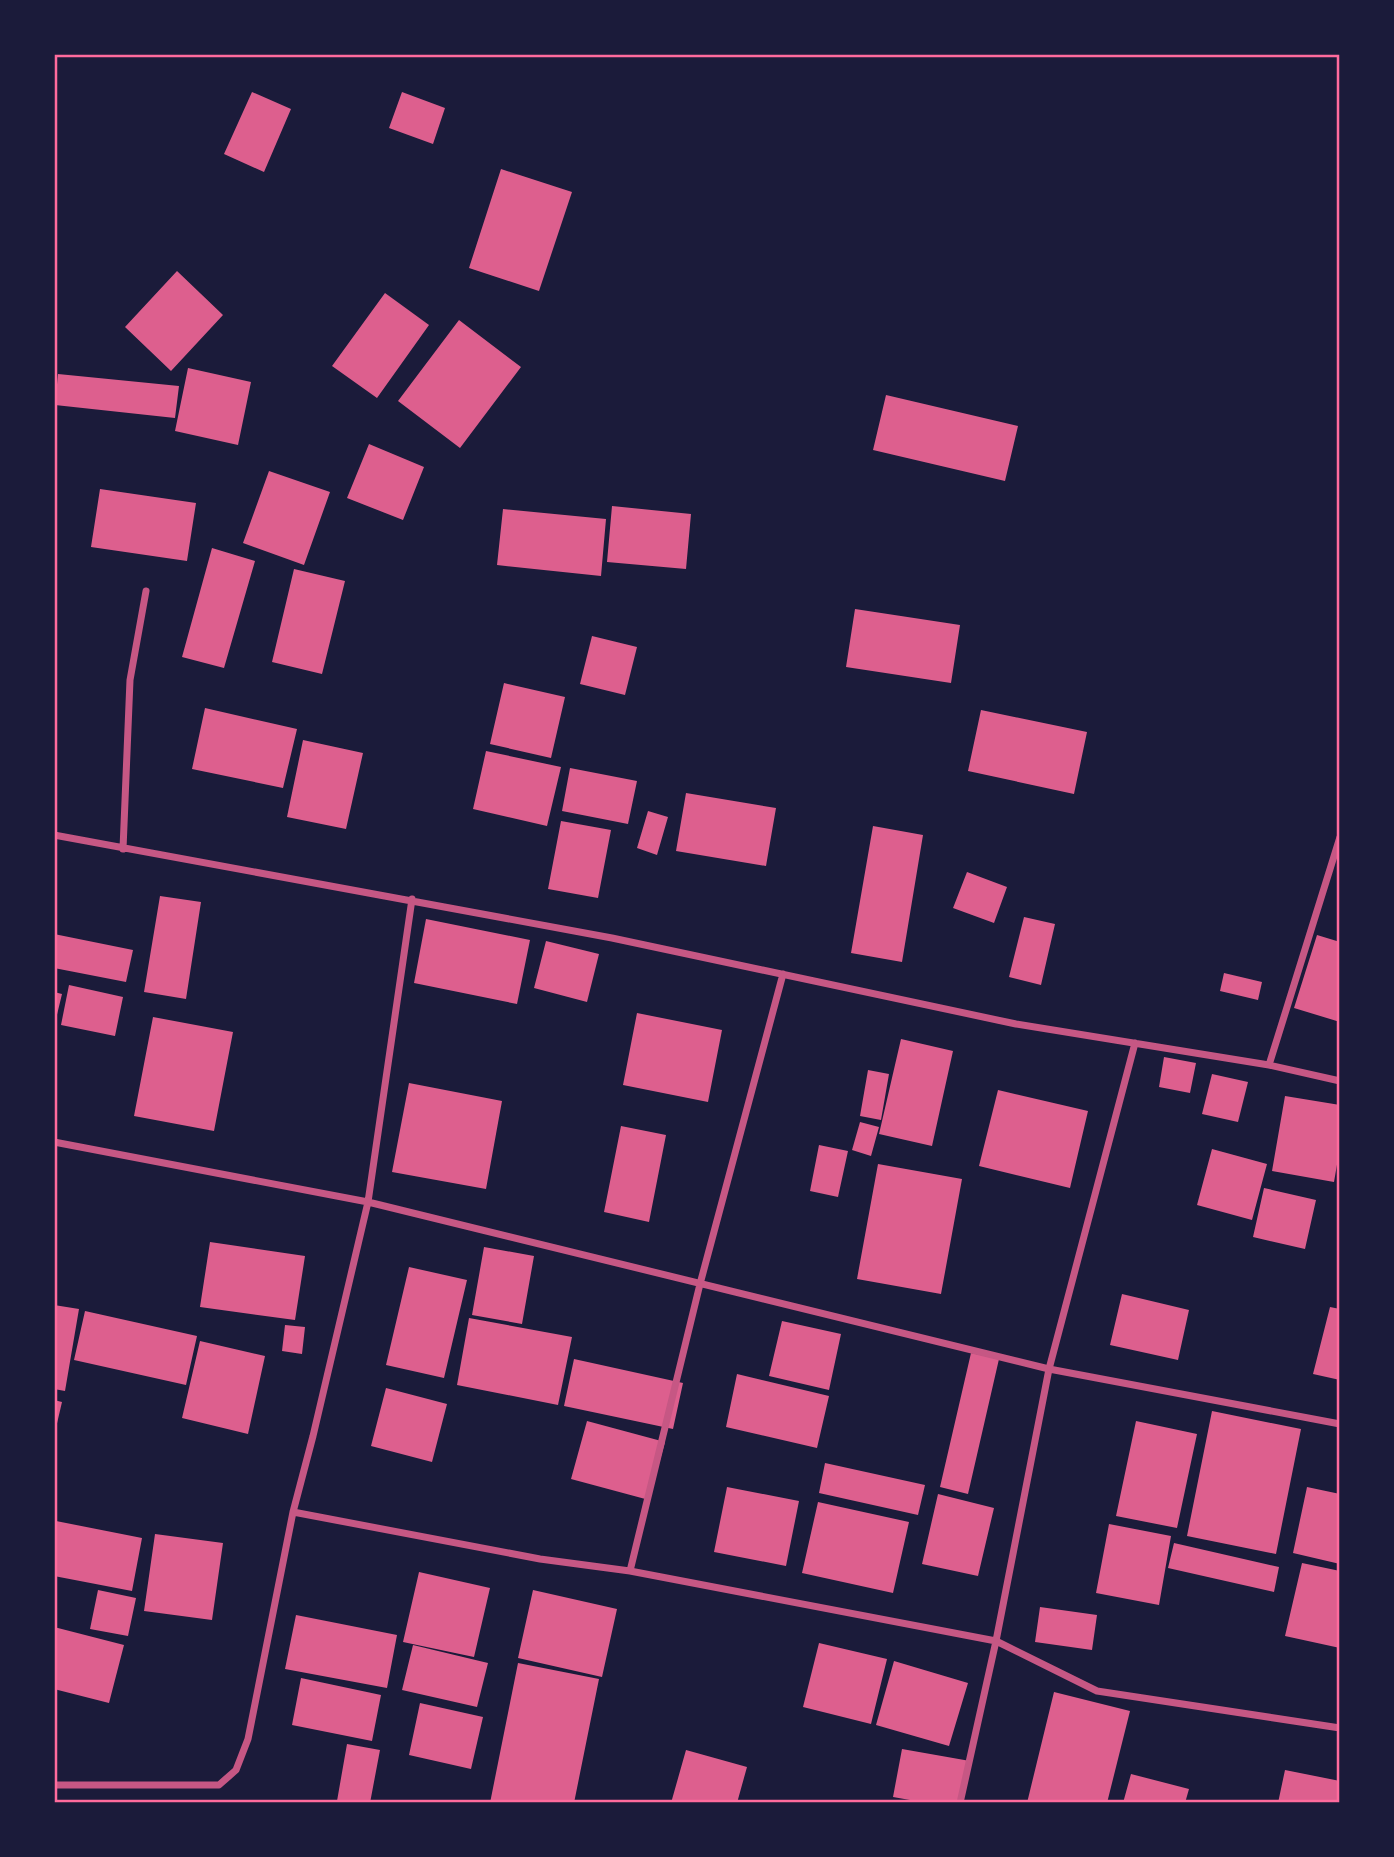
<svg xmlns="http://www.w3.org/2000/svg" width="1394" height="1857" font-family="'Asap Condensed',sans-serif">
<style>
.building{fill:#dd5f8e}
.lines{fill:none;stroke-linecap:round;stroke-linejoin:round}
.minor{stroke:#c65784;stroke-width:7}
.neatline{fill:none;stroke:#ff6b9d;stroke-width:2.5}
</style>
<rect width="100%" height="100%" fill="#1b1b3a"/>
<path class="building" d="M252,92l39,17 -27,63 -40,-18z
M402,92l43,16 -12,36 -44,-16z
M501,169l71,23 -33,99 -70,-23z
M177,271l46,44 -52,56 -46,-44z
M385,293l44,32 -52,73 -45,-32z
M459,320l62,47 -61,81 -62,-47z
M188,368l63,14 -13,63 -63,-14z
M58,374l121,12 -4,32 -120,-13z
M886,395l132,31 -13,55 -132,-31z
M369,444l55,23 -21,53 -56,-22z
M269,471l61,21 -26,73 -61,-22z
M100,489l96,14 -9,58 -96,-14z
M612,506l79,8 -5,55 -79,-7z
M503,509l103,10 -5,57 -104,-11z
M212,548l43,13 -31,107 -42,-11z
M294,569l51,12 -23,93 -50,-12z
M855,609l105,16 -9,58 -105,-16z
M592,636l45,11 -12,48 -45,-11z
M504,683l61,14 -14,61 -61,-14z
M205,708l92,21 -14,59 -91,-19z
M981,710l106,22 -13,62 -106,-23z
M303,740l60,13 -17,76 -59,-12z
M486,751l75,16 -14,59 -74,-17z
M570,768l67,13 -9,43 -66,-13z
M686,793l90,15 -10,58 -90,-15z
M648,811l20,6 -11,38 -20,-7z
M561,821l50,9 -13,68 -50,-9z
M873,826l50,9 -21,127 -51,-9z
M967,872l40,15 -13,36 -41,-15z
M160,896l41,6 -15,97 -42,-7z
M1024,917l31,7 -14,61 -32,-8z
M426,919l104,21 -13,64 -103,-21z
M54,934l79,16 -7,32 -72,-14z
M1317,935l23,7v80l-46,-14z
M546,941l53,13 -12,48 -53,-14z
M1224,973l38,9 -4,18 -38,-9z
M69,985l54,12 -8,39 -54,-11z
M54,992l8,2 -7,29h-1z
M637,1013l85,17 -14,72 -85,-17z
M153,1017l80,15 -19,99 -80,-15z
M901,1039l52,12 -21,95 -53,-12z
M1164,1057l32,6 -6,30 -31,-6z
M868,1070l21,4 -8,46 -21,-4z
M1212,1074l36,8 -10,40 -36,-8z
M409,1083l93,18 -16,88 -94,-17z
M998,1090l90,21 -18,77 -91,-22z
M1285,1096l55,9v42l-6,35 -62,-11z
M860,1122l19,5 -8,29 -19,-6z
M621,1126l45,9 -17,87 -45,-10z
M819,1145l29,6 -10,46 -28,-6z
M1212,1149l55,15 -15,56 -55,-15z
M878,1164l84,15 -21,115 -84,-15z
M1264,1188l52,12 -11,49 -52,-12z
M210,1242l95,14 -10,64 -95,-13z
M484,1247l50,9 -12,68 -50,-9z
M409,1267l58,13 -23,98 -58,-13z
M1122,1294l67,16 -11,50 -68,-15z
M54,1305l25,4 -14,82 -11,-2z
M1330,1307l10,2v71l-27,-6z
M85,1311l112,25 -11,49 -112,-25z
M469,1318l103,19 -14,68 -101,-20z
M782,1321l59,13 -12,56 -60,-14z
M285,1325l20,2 -3,27 -20,-3z
M200,1341l65,15 -17,78 -66,-16z
M971,1353l28,6 -31,135 -28,-7z
M574,1359l109,24 -10,46 -109,-23z
M737,1374l92,22 -12,52 -91,-21z
M386,1388l61,16 -15,58 -61,-16z
M54,1400l8,2 -7,30h-1z
M1212,1411l89,18 -25,125 -89,-18z
M587,1421l78,21 -16,58 -78,-21z
M1136,1421l61,13 -20,94 -61,-12z
M825,1463l100,22 -7,30 -99,-22z
M727,1487l72,14 -13,65 -72,-14z
M1307,1487l33,7v70l-47,-11z
M938,1494l56,14 -16,68 -56,-12z
M818,1502l91,20 -16,71 -91,-20z
M56,1521l86,17 -10,53 -78,-15z
M1109,1524l62,12 -12,69 -63,-12z
M155,1534l68,9 -11,77 -68,-9z
M1174,1543l105,24 -5,25 -106,-24z
M1302,1563l38,8v77l-55,-12z
M419,1572l71,16 -16,69 -71,-15z
M98,1590l38,8 -8,38 -38,-7z
M533,1590l84,19 -15,68 -84,-19z
M1040,1607l57,8 -5,35 -57,-8z
M296,1615l101,20 -10,53 -102,-19z
M54,1627l70,18 -15,58 -55,-14z
M819,1643l68,16 -16,65 -68,-17z
M413,1645l75,18 -11,44 -75,-17z
M894,1661l74,22 -19,63 -73,-21z
M518,1663l81,16 -25,124h-84z
M301,1678l80,17 -9,46 -80,-16z
M1054,1692l76,19 -23,92h-80z
M420,1703l63,14 -12,52 -62,-14z
M347,1744l33,6 -10,53 -33,-2z
M902,1749l68,12 -7,42h-36l-34,-6z
M686,1750l61,17 -10,36h-66z
M1285,1770l55,11v22h-62z
M1131,1774l58,15 -4,14h-62z"/>
<g class="lines">
<path class="minor" d="M54,835l558,103 404,86 253,41 71,16
M123,849l7,-169 16,-89
M1269,1065l71,-228
M54,1142l314,60 681,167 291,55
M293,1512l247,47 90,12 366,70 101,50 243,37
M630,1571l70,-287 83,-310
M54,1785h165l17,-15 12,-31 45,-227 20,-76 55,-234 44,-303
M960,1803l36,-162 53,-272 86,-326"/>
</g>
<rect width="1394" height="1857" fill="none" stroke="#1b1b3a" stroke-width="112"/>
<rect x="56" y="56" width="1282" height="1745" class="neatline"/>
</svg>
